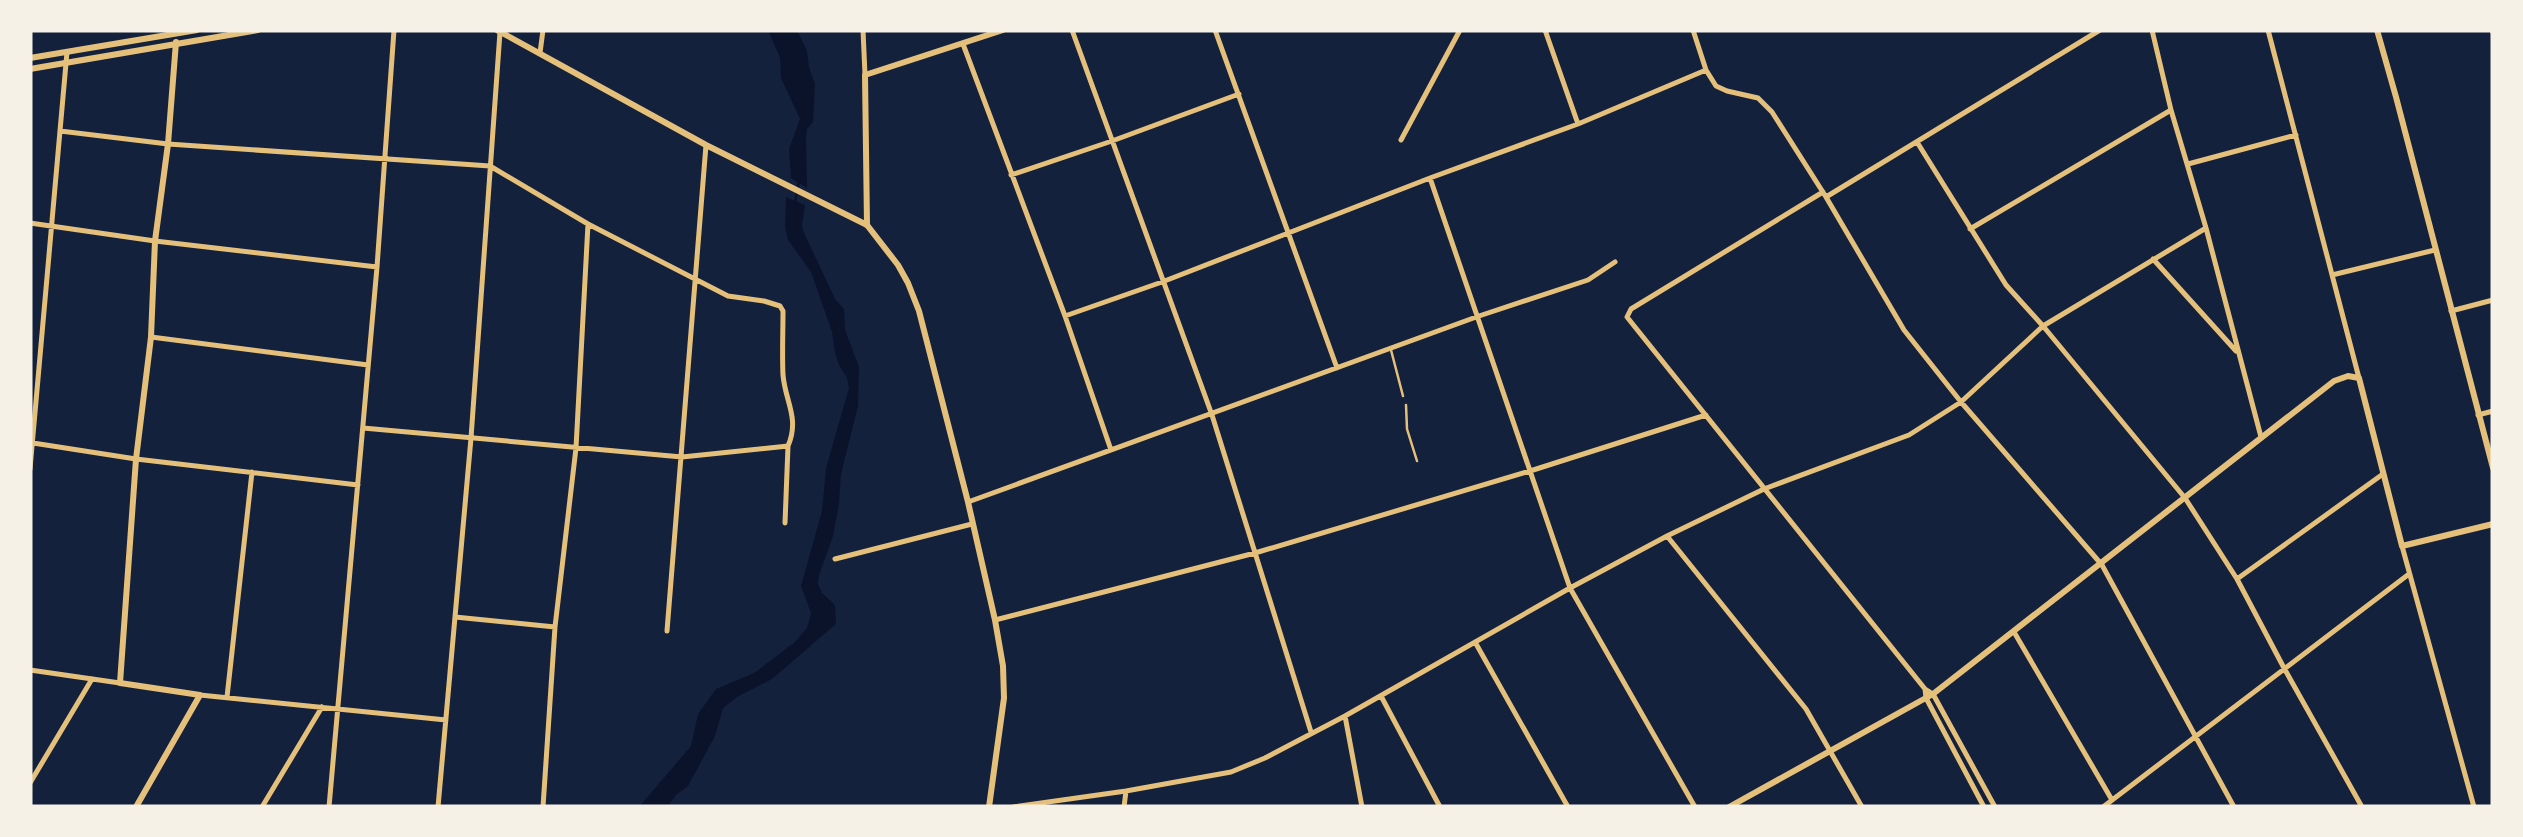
<svg xmlns="http://www.w3.org/2000/svg" width="2523" height="837" font-family="Signika,sans-serif">
<style>
.water{fill:#0b132b}
.lines{fill:none;stroke-linecap:round;stroke-linejoin:round}
.stream{stroke:#0b132b;stroke-width:2.5}
.service{stroke:#e5c07b;stroke-width:2.5}
.minor{stroke:#e5c07b;stroke-width:5}
.tertiary{stroke:#e5c07b;stroke-width:6}
.secondary{stroke:#e5c07b;stroke-width:6}
</style>
<rect width="100%" height="100%" fill="#14213d"/>
<path class="water" d="M768,30h29l10,21 2,16 6,17 -2,38 -6,7 -1,9 1,50 -16,-10 -2,-29 11,-30 -19,-41 -1,-20z
M786,197l19,8 -3,21 2,7 31,66 9,10 1,21 14,37 -1,39 -17,68 -2,30 -6,32 -14,39 -1,9 4,9 13,12 1,19 -64,55 -35,18 -14,11 -8,28 -27,50 -12,9 -9,12h-28l52,-61 7,-32 18,-25 38,-16 41,-31 12,-14 4,-15 -10,-27 21,-75 4,-43 23,-80 -2,-10 -8,-13 -4,-12 -3,-21 -21,-60 -23,-32 -3,-13z"/>
<g class="lines">
<path class="stream" d="M795,203l4,-22"/>
<path class="service" d="M1391,350l12,46
M1406,405l1,24 10,32"/>
<path class="minor" d="M863,30l2,45
M1072,30l140,385 99,317
M1215,30l122,338
M1545,30l33,94
M1693,30l13,40 10,16 11,5 31,7 14,14 54,85 78,133 57,72 141,163 132,242
M2152,30l19,80 35,118 55,209
M2268,30l91,348
M2492,30l1,3
M963,44l102,272 46,134
M540,53l3,-23
M60,131l108,13 322,22 98,58 140,72 36,5 16,5 3,5c0,21 -1,43 0,64 2,26 17,43 5,71l-3,77
M1401,140l59,-110
M1917,142l89,143 37,41 142,172 52,81 47,89 78,139
M2188,164l108,-29
M1011,175l101,-34 127,-47
M1430,178l140,410 125,219
M1823,192l-192,117 -4,8 298,372 8,5 62,113
M1826,197l274,-167
M30,223l125,18 222,26
M1970,229l201,-119
M2153,259l83,92
M2332,275l103,-25
M2451,311l42,-11
M1065,316l97,-34 268,-104 148,-54 128,-54
M151,337l217,28
M2478,415l15,-4
M363,428l319,29 106,-11
M33,443l103,16 222,26
M30,469l37,-417
M968,502l511,-186 109,-36 27,-18
M1667,536l139,173 56,98
M2402,546l72,261
M835,559l137,-35
M2237,579l146,-105
M455,617l100,10
M995,620l260,-67 275,-82 176,-56
M667,631l39,-486
M2014,632l98,168
M1475,642l93,165
M30,670l90,13
M1925,689l1,9 58,109
M200,695l246,25
M1381,696l59,111
M227,697l25,-225
M1345,716l17,91
M30,783l62,-104
M262,807l60,-100
M329,807l48,-540 17,-237
M438,807l33,-369 29,-406
M543,807l12,-180 21,-179 12,-224
M1013,807l113,-16 105,-19 34,-14 80,-42 225,-128 97,-52 97,-47 145,-54 52,-33 82,-76 163,-98
M1124,807l2,-16
M2103,807l306,-233"/>
<path class="tertiary" d="M867,225l-2,-150 138,-45
M136,807l64,-112 -80,-12 16,-224 15,-122 4,-96 13,-97 8,-102
M1729,807l204,-113 401,-313 14,-5 11,2 43,168 91,-22"/>
<path class="secondary" d="M497,30l209,115 161,80 31,40 10,18 11,28 49,191 27,118 8,46 1,32 -15,109
M2377,30l19,67 97,371
M30,58l167,-28
M30,69l228,-39"/>
</g>
<rect width="2523" height="837" fill="none" stroke="#f6f1e7" stroke-width="65"/>
</svg>
